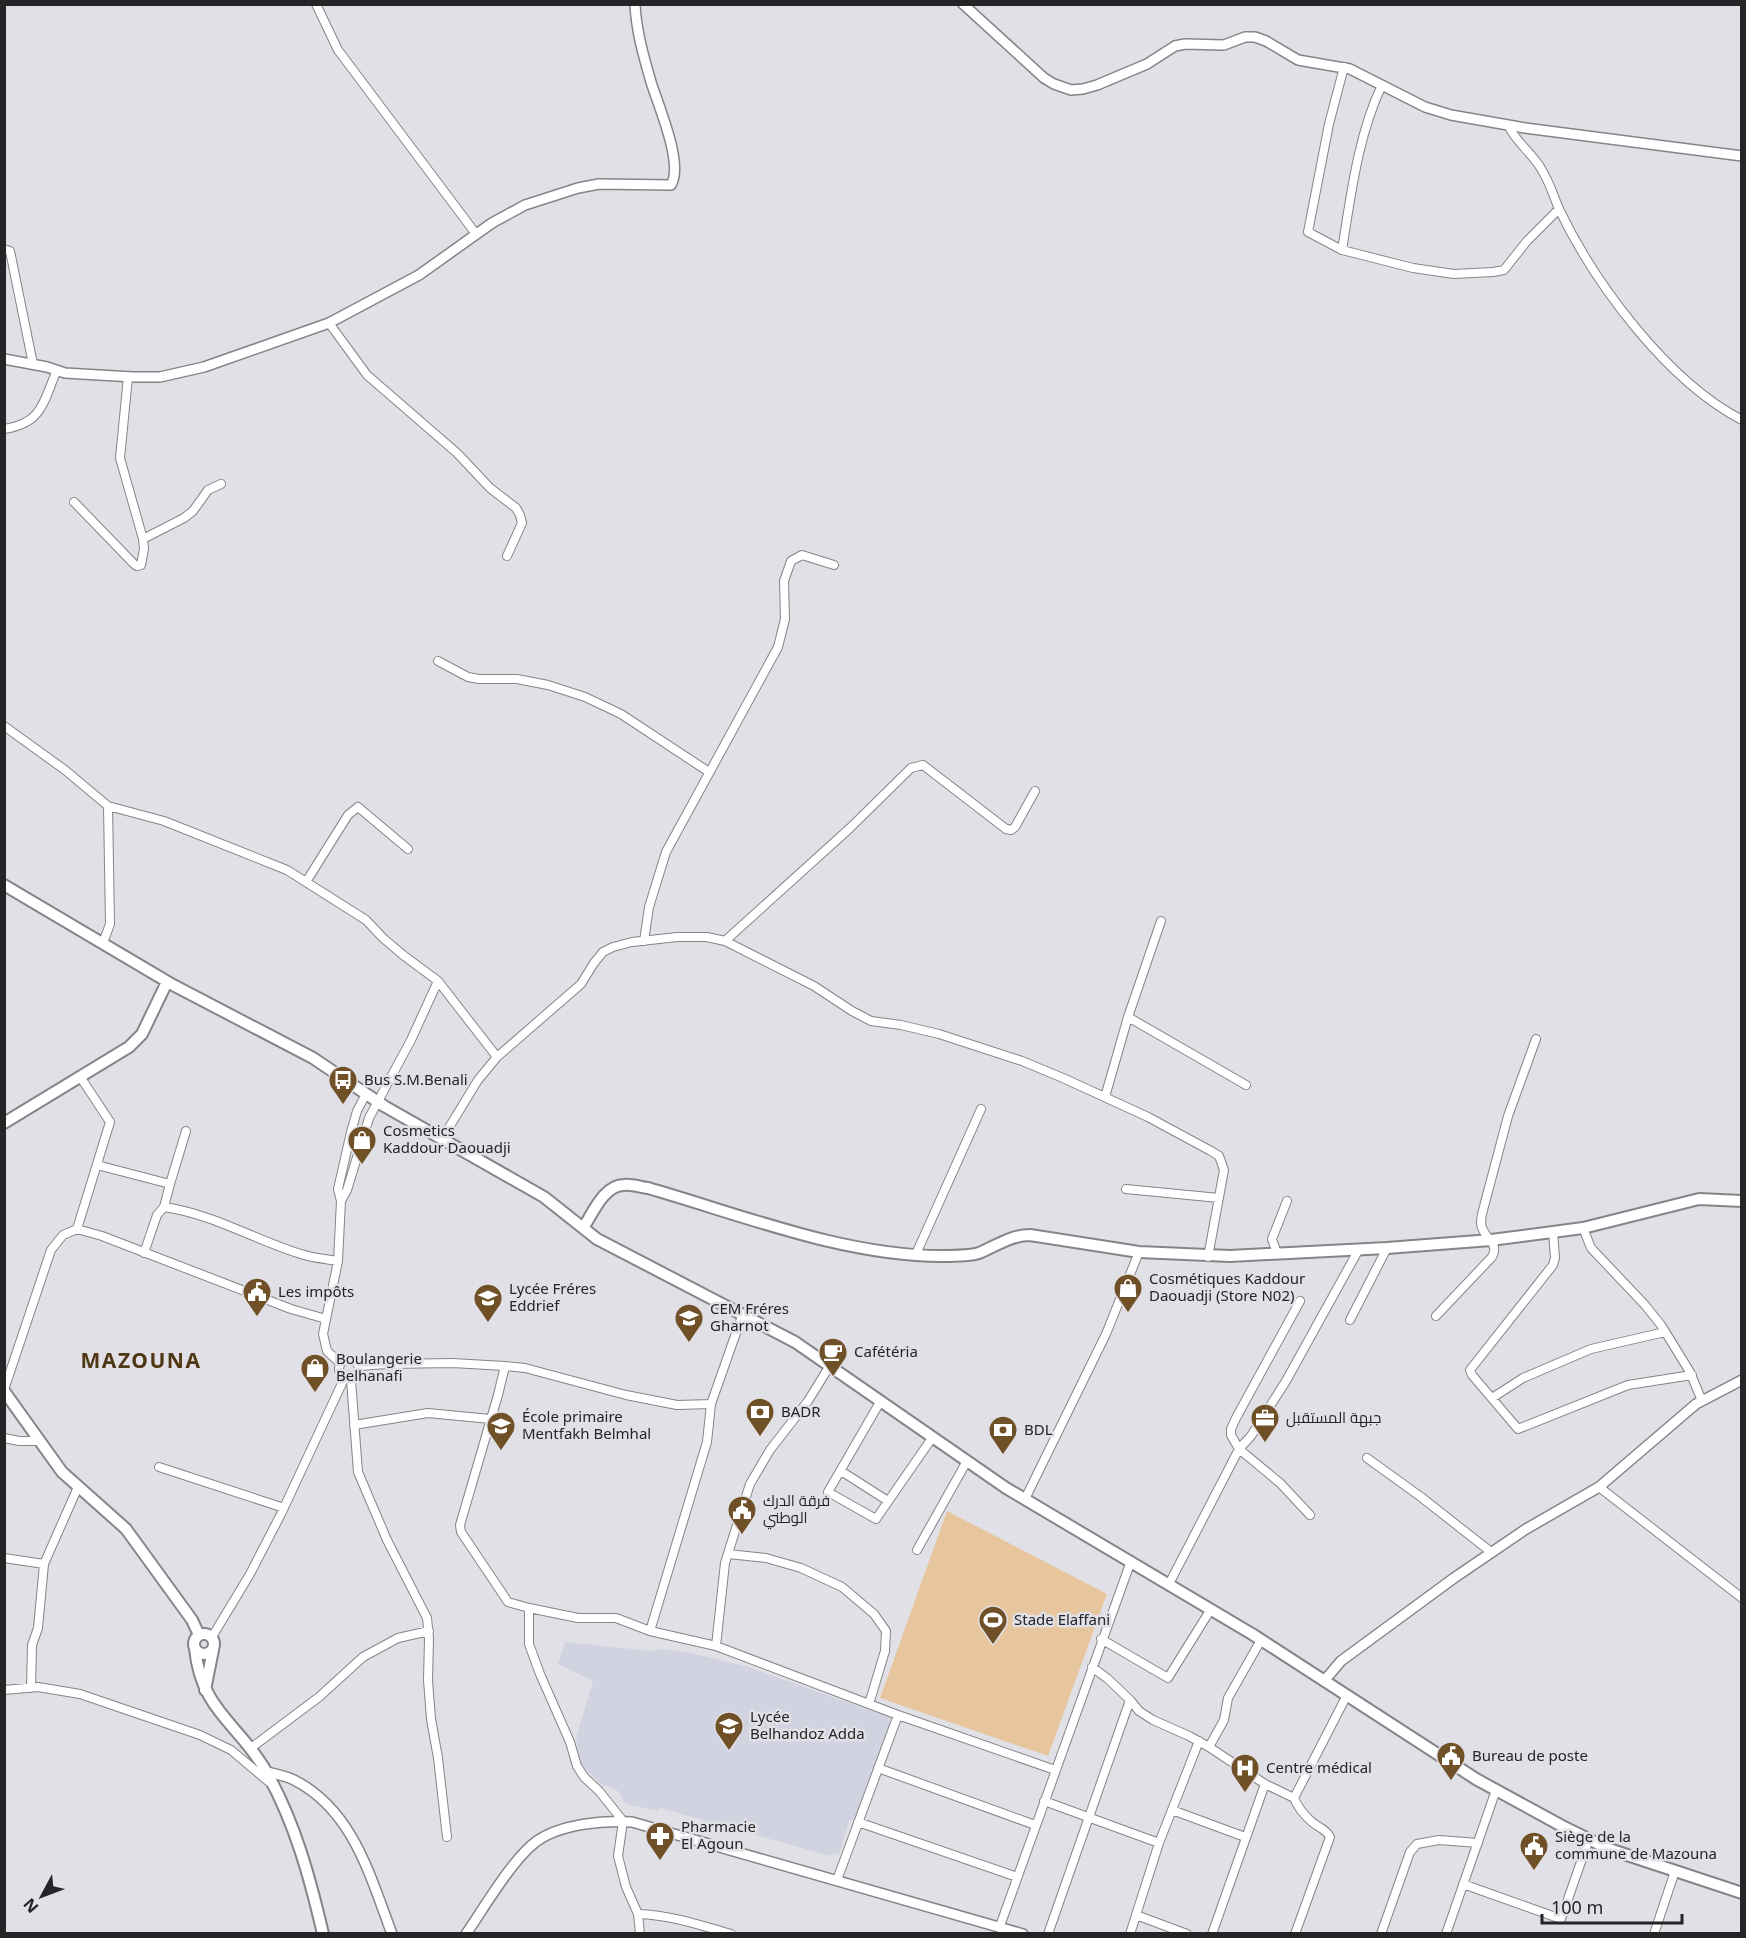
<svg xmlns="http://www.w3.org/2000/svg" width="1746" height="1938" font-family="'Noto Sans',Cairo,sans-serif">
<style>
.built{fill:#d2d3e0}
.green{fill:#e7c69e}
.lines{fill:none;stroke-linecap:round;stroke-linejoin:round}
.minor-casing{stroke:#84848a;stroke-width:10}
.tertiary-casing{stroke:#84848a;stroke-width:12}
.secondary-casing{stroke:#84848a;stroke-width:14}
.minor{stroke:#fff;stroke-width:8}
.tertiary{stroke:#fff;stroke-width:9}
.secondary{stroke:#fff;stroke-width:10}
.labels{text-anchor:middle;stroke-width:5;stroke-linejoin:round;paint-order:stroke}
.poi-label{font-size:15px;fill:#242527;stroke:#e0e0e6;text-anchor:start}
.district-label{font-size:21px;font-weight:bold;letter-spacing:1.5px;fill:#503715;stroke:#e0e0e6}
</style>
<rect width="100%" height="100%" fill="#e0e0e6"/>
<path class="built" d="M565,1642l87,9 7,-2 28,3 58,14 147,52 -34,99 -9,4 -10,34 -6,-2 -3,3 -170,-48 -2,3 -32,-7 -8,-13 -17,-7 -20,-19 -5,-26 17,-58 -35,-17z"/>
<path class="green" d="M947,1511l160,83 -59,162 -168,-58z"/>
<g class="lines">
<g class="minor-casing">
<path id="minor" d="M316,4l22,46 138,184
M1344,67l-15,57 -21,108 34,18 71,18 41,6 39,-2 11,-2 23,-29 32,-32
M1508,125c8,18 26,29 35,47 7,12 11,25 16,37 36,75 108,172 183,211
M4,249l6,2 23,113
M1342,250c9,-55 16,-115 40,-165
M329,323l38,52 90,78 33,35 26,20 4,7 2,8 -15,33
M4,429c39,-6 39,-27 53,-59
M74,502l60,62 3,2 4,-1 3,-16 -1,-10 -23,-81 8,-81
M143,539l41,-21 9,-7 15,-21 13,-6
M438,661l30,16 11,2h38l31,6 37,12 36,17 88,58
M4,726l61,44 43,36
M306,882l42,-67 10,-8 50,42
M644,941l5,-34 17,-55 112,-205 7,-28 -1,-38 7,-20 11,-6 32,10
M725,941l125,-113 61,-60 12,-3 83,64 5,1 4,-3 20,-36
M103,943l7,-19 -2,-118 56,15 123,49 79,50 17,18 20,17 35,26 59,76 -19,23 -36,59
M1128,1017l118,68
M497,1057l84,-73 13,-21 9,-11 10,-5 19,-5 45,-5h30l18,4 89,45 38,25 19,10 30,4 38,9 83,27 41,17 85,39 63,34 8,5 5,14 -16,87
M1105,1097l23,-80 33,-96
M97,1165l73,19 -6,23
M170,1184l16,-53
M1126,1189l93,9
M341,1201l6,-11 22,-72 42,-78 27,-59
M1583,1228l8,20 54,57 16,20 29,47 12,29
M77,1229l33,-107 -29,-44
M1553,1232l2,26 -2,7 -83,105 2,5 46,54 110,-44 64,-10
M144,1253l13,-38 7,-8c49,7 91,33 137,47 11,4 25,5 37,7
M1277,1253l-5,-14 15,-38
M916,1254l65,-145
M1300,1301l-64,117 -5,11v6l8,14 41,34 30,32
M742,1316l-31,88 -4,38 -57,189 66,15 182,69 157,55
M1436,1316l56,-59c7,-13 -4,-16 -9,-27 -3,-5 -2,-10 -1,-16l26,-98 28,-77
M1350,1320l37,-72
M339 1369a10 10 0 1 1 20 0a10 10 0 1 1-20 0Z
M340,1363l-13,-12 -4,-17 15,-73 3,-60 -3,-12 13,-57 6,-21 9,-17
M359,1366l28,-2 65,-1 53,3 20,2 101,27 51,10 34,-1
M505,1366l-7,29 -38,130 1,7 47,70 21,6v36l11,30 30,68 7,24 7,11 15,14 24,30 -5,35 8,31 12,27c33,1 62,11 93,20
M351,1380l7,92 29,68 40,78 2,21 -1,41 3,39 7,39 9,79
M4,1390l47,-140 12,-15 14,-6 25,7 189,73 35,10
M1492,1398l31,-20 68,-29 74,-17
M880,1402l-52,90 48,27 56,-81
M354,1425l74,-12 62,6
M4,1438l15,3h21
M1367,1458l54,39 70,55
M159,1467l125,41
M841,1471l47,30
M1599,1487l143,111
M1025,1499l81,-165 33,-82
M917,1550l50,-89
M728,1554l38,4 35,10 41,19 32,27 12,17 -1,20 -16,53
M4,1558l40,6
M1169,1584l70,-135 12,-13 35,-55 73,-132
M529,1608l49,10h38l34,13
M212,1637l38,-63 31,-60 63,-135
M1101,1639l67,39 43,-69
M1261,1640l-33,58 -4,22 -15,27 56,37
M716,1646l9,-83 25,-79 20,-34 38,-49 21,-34
M1092,1667l16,12 22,21 9,11 14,9 36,16 20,11
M31,1688l1,-43 6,-17 6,-64 34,-77
M4,1690l34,-3 42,7 120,41 31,15 38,32
M251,1748l68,-51 44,-40 35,-19 31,-7
M878,1768l157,57
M1044,1801l115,42
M1172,1810l73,27
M858,1822l159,55
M837,1880l61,-165
M1463,1884l98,35 28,-80
M638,1914l2,20
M1136,1915l51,19
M1003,1934l-3,-8 131,-365
M1048,1934l82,-234
M1130,1934l29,-91 40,-102
M1212,1934l53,-150 29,14
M1295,1934l35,-97c-4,-8 -11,-9 -18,-15 -8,-7 -14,-14 -18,-24l53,-103
M1381,1934l29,-82 7,-8 22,-4 39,3
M1446,1934l50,-144
M1654,1934l21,-63"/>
</g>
<g class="tertiary-casing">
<path id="tertiary" d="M963,4l81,74 10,6 17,6 12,-1 14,-4 50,-21 28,-18 10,-2 39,1 21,-8h10l11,4 32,19 52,9 75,38 26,8 74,13 217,28
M4,359l43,8 18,6 68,4h27l44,-10 125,-44 90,-48 73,-52 33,-18 53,-17 21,-4 72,1c13,-21 -13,-80 -20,-103 -7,-24 -15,-52 -16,-78
M1324,1681l17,-20 113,-83 72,-49 73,-42 97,-83 46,-24
M267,1772c9,2 19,4 27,8 59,30 76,96 98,154
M466,1934c18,-26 47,-76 71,-93 24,-17 67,-21 95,-19l391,112"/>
</g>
<g class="secondary-casing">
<path id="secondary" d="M4,885l169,100 140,73 71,48 160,91 53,42 198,103 211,146 246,146 224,145 86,47 47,23 133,44
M4,1123l125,-76 13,-13 25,-52
M583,1228c10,-15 21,-43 41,-43 8,-1 16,2 24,3 94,27 196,68 294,68 11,0 27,0 37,-3 17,-7 32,-18 51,-18l109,17 91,4 157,-8 104,-8 92,-12 116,-29 43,2
M4,1391l58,81 64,57 66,91 7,15
M194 1644a10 10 0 1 1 20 0a10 10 0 1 1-20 0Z
M195,1648c6,64 45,76 72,125 28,50 43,105 56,161
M205,1690l8,-40"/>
</g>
<use href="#minor" class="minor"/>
<use href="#tertiary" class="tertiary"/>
<use href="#secondary" class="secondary"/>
</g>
<defs>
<g id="bus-pin" transform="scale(1.5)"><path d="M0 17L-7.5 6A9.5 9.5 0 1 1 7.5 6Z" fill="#705026" stroke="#e0e0e6"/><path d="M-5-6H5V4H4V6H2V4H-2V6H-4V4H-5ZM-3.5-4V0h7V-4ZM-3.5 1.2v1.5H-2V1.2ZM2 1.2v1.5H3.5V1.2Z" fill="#fff"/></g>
<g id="shop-pin" transform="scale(1.5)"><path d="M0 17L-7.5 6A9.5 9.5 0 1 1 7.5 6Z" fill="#705026" stroke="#e0e0e6"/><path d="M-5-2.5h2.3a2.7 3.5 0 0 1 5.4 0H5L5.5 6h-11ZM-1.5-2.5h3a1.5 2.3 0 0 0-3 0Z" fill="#fff"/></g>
<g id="civic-pin" transform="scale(1.5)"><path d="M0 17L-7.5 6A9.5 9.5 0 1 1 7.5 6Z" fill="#705026" stroke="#e0e0e6"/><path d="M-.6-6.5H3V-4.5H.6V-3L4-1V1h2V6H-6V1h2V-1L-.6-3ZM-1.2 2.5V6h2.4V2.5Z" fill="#fff"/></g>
<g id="school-pin" transform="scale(1.5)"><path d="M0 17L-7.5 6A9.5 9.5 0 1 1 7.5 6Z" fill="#705026" stroke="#e0e0e6"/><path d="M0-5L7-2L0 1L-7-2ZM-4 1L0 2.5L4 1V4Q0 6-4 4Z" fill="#fff"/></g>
<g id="cafe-pin" transform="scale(1.5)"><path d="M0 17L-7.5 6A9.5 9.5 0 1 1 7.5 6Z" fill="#705026" stroke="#e0e0e6"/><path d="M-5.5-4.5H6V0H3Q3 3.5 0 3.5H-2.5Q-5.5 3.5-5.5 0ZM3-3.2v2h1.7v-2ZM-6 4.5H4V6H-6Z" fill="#fff"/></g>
<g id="bank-pin" transform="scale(1.5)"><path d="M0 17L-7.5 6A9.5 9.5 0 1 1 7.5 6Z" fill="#705026" stroke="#e0e0e6"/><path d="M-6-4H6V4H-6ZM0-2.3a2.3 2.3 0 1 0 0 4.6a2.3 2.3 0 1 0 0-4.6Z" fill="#fff"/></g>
<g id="office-pin" transform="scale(1.5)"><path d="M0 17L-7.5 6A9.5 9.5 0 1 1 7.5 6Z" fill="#705026" stroke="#e0e0e6"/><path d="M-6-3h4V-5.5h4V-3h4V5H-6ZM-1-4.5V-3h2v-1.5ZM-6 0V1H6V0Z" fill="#fff"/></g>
<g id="stadium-pin" transform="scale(1.5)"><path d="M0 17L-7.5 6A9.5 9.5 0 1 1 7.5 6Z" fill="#705026" stroke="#e0e0e6"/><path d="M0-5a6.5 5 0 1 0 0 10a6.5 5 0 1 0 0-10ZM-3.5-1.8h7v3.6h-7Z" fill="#fff"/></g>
<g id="hospital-pin" transform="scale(1.5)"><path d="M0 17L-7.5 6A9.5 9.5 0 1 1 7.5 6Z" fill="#705026" stroke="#e0e0e6"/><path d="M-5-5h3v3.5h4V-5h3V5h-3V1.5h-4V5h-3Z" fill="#fff"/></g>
<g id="pharmacy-pin" transform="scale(1.5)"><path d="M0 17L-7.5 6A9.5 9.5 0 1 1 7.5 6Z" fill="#705026" stroke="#e0e0e6"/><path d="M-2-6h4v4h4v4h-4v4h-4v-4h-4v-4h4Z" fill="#fff"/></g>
</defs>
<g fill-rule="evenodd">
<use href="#bus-pin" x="343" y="1080"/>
<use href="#shop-pin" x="362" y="1140"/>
<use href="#shop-pin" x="1128" y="1288"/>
<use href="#civic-pin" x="257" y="1292"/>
<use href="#school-pin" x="488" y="1298"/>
<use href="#school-pin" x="689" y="1318"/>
<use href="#cafe-pin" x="833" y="1352"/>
<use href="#shop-pin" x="315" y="1368"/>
<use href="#bank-pin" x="760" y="1412"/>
<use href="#office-pin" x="1265" y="1418"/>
<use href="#school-pin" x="501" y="1426"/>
<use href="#bank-pin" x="1003" y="1430"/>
<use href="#civic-pin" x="742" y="1510"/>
<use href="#stadium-pin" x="993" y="1620"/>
<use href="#school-pin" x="729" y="1726"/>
<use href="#civic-pin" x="1451" y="1756"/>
<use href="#hospital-pin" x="1245" y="1768"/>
<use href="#pharmacy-pin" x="660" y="1836"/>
<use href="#civic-pin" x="1534" y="1846"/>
</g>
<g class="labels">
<g class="poi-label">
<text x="364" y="1085">Bus S.M.Benali</text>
<text x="383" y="1136">Cosmetics<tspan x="383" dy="17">Kaddour Daouadji</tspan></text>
<text x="1149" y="1284">Cosmétiques Kaddour<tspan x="1149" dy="17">Daouadji (Store N02)</tspan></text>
<text x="509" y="1294">Lycée Fréres<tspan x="509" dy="17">Eddrief</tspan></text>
<text x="278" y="1297">Les impôts</text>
<text x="710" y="1314">CEM Fréres<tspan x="710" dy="17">Gharnot</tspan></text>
<text x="854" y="1357">Cafétéria</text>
<text x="336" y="1364">Boulangerie<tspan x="336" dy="17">Belhanafi</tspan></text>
<text x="781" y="1417">BADR</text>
<text x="522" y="1422">École primaire<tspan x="522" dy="17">Mentfakh Belmhal</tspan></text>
<text x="1286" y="1423">جبهة المستقبل</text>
<text x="1024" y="1435">BDL</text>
<text x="763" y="1506">فرقة الدرك<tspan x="763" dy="17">الوطني</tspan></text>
<text x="1014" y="1625">Stade Elaffani</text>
<text x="750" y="1722">Lycée<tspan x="750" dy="17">Belhandoz Adda</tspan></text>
<text x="1472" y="1761">Bureau de poste</text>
<text x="1266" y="1773">Centre médical</text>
<text x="681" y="1832">Pharmacie<tspan x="681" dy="17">El Agoun</tspan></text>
<text x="1555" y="1842">Siège de la<tspan x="1555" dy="17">commune de Mazouna</tspan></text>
</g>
<g class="district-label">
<text x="141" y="1368">MAZOUNA</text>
</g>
</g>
<rect width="1746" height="1938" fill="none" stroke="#242527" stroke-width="12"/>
<g transform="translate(42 1896) rotate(229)" stroke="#e0e0e6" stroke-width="4.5" paint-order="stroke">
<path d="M0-4.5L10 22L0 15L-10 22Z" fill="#242527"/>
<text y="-9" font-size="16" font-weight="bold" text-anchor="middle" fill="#242527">N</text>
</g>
<path d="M1542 1914v9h140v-9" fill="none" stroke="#242527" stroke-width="3"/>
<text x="1551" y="1914" font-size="18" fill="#242527" stroke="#e0e0e6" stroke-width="4.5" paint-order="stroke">100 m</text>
</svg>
